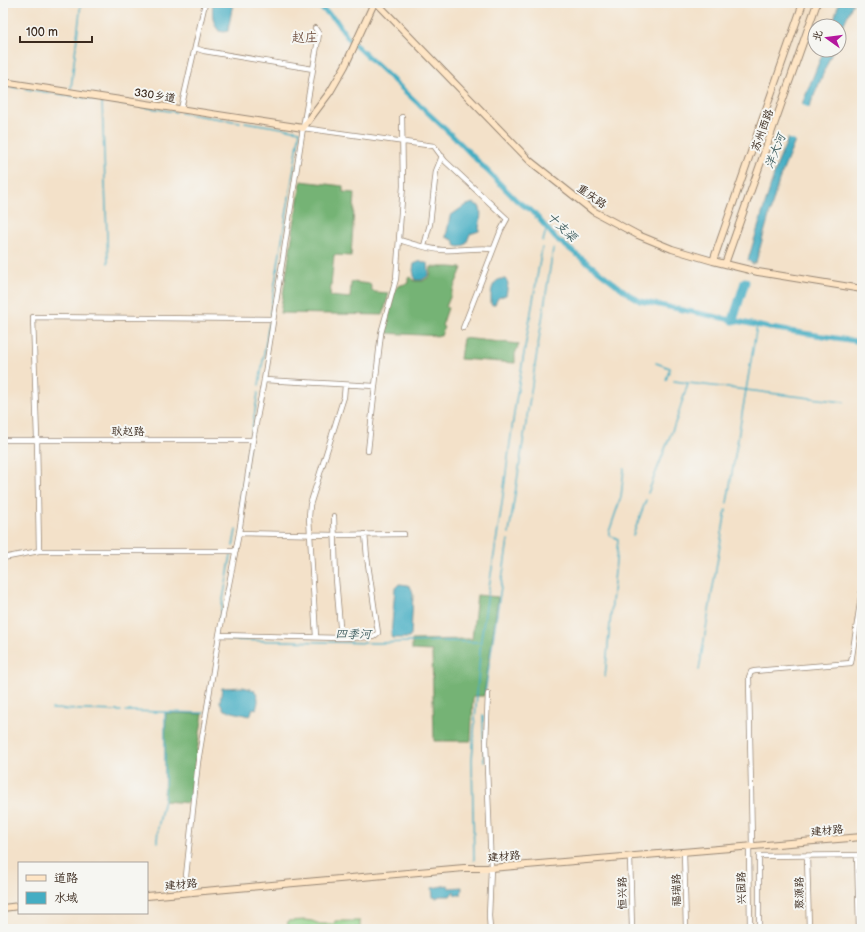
<svg xmlns="http://www.w3.org/2000/svg" width="865" height="932" font-family="'Balsamiq Sans','LXGW WenKai TC',sans-serif">
<style>
.green{fill:#91d188;stroke:#667e53}
.forest{fill:#74b374;stroke:#586e49}
.water{fill:#44adc3;stroke:#406c70}
.pier{fill:#f3e1c9}
.lines{fill:none;stroke-linecap:round;stroke-linejoin:round}
.stream{stroke:#44adc3;stroke-width:1.5}
.canal{stroke:#44adc3;stroke-width:5}
.river{stroke:#44adc3;stroke-width:9}
.street-casing{stroke:#978674;stroke-width:6}
.secondary-casing{stroke:#978674;stroke-width:8}
.street{stroke:#fff;stroke-width:4.5}
.secondary{stroke:#fee5c5;stroke-width:6}
.labels{text-anchor:middle;stroke-width:4;stroke-linejoin:round;paint-order:stroke}
.street-label{font-size:11px;fill:#3b2a1e;stroke:#f6f6f2}
.water-label{font-size:12px;font-style:italic;fill:#3f5e60;stroke:#f6f6f2}
.quarter-label{font-size:13px;fill:#704f3f;stroke:#f6f6f2}
</style>
<rect width="100%" height="100%" fill="#f6f6f2"/>
<filter id="ink" filterUnits="userSpaceOnUse"><feTurbulence type="fractalNoise" baseFrequency=".025" numOctaves="2"/><feDisplacementMap in="SourceGraphic" scale="8" xChannelSelector="R" yChannelSelector="G"/><feConvolveMatrix kernelMatrix="1 2 1 2 8 2 1 2 1" color-interpolation-filters="sRGB"/></filter>
<filter id="wash" filterUnits="userSpaceOnUse"><feTurbulence type="fractalNoise" baseFrequency=".012" numOctaves="4" result="noise"/><feDisplacementMap in="SourceGraphic" scale="16" xChannelSelector="R" yChannelSelector="G"/><feGaussianBlur stdDeviation="0.9" result="paint"/><feColorMatrix in="noise" values="0 0 0 0 0 0 0 0 0 0 0 0 0 0 0 0 0 1.4 0 .05"/><feComposite in="paint" operator="in"/></filter>
<g filter="url(#wash)">
<rect width="100%" height="100%" fill="#f3e1c9"/>
<path class="green" d="M305,920l7,1 8,3h14l1,-3h25v8h-73l1,-8z"/>
<path class="forest" d="M301,181l42,5v6l12,1 -4,63 -17,-1 -4,41 20,2 1,-14 1,-2 18,2 2,6 3,2 14,1 -6,22 -103,-2z
M431,267h20l11,1 -16,39 2,1 -6,18 2,1 -3,9 -58,-3 12,-44 3,-3 10,-3v-5l2,-1 2,1 2,3h9l7,-5z
M463,338l56,6 -4,10v9l-55,-4z
M477,595l21,2 -14,99h-11l-2,45h-37l-2,-90 -20,-1v-10l60,-1z
M166,713l37,1 -14,89 -25,-2z"/>
<path class="water" d="M213,3h20l-5,28 -4,1 -5,-1c-7,-8 -7,-18 -6,-28z
M839,3h14l-14,32v-9h-7z
M824,50h9l-47,113 -7,17 -23,82 -4,2 -4,-4 29,-95z
M473,203l6,3c4,8 0,16 0,25l-9,3 -4,10 -6,3 -4,-1 -3,-6 -7,-3 4,-21 14,-10z
M421,261l7,3 1,11 -7,5h-7l-2,-10 1,-6z
M500,279h5l2,2 1,3 -2,11 -8,3 -3,6 -2,1 -2,-1c0,-9 -1,-21 9,-25z
M399,584c9,1 12,0 14,10l-2,41 -2,3h-17l-1,-2 4,-48z
M243,687l11,3c5,5 5,12 2,19l-3,-1 -3,8 -26,-6 -4,-8 2,-14z
M448,885l1,3 13,-1 -1,8h-6l-1,-4 -4,5h-10l-4,2 -3,-1 -1,-9z"/>
<path class="pier" d="M800,104l10,4 -14,34 -10,-5z"/>
<g class="lines">
<path class="stream" d="M3,86l16,2
M71,88l10,-85
M26,89l150,23
M102,101l6,162
M181,113l59,9
M245,122l55,9 -30,183
M543,241l4,-14
M656,363l14,5 -4,12
M688,383l156,19
M259,385l10,-62
M251,435l7,-42
M648,493l29,-75 11,-35 -14,-2
M240,503l9,-59
M727,503l30,-178
M509,533l44,-284
M633,535l13,-35
M233,546l3,-16
M219,622l12,-67
M226,640l150,3 66,-2 38,1
M699,670l27,-160
M605,677l13,-138 -9,-4v-3l12,-35 3,-28
M485,693l23,-153
M52,709l69,2
M126,711l78,2
M483,715l1,47
M190,800l5,-30
M157,842l1,-14 7,-34v-82
M474,860l-2,-100 9,-121 20,-129 14,-104 27,-158"/>
<path class="canal" d="M315,3l21,17 11,17 113,106 56,57 18,13 21,25 75,57 10,6 130,27 92,14"/>
<path class="river" d="M733,320l12,-38"/>
</g>
</g>
<g filter="url(#ink)">
<g class="lines">
<g class="street-casing">
<path id="street" d="M195,48l9,3 109,18
M181,109l24,-106
M303,128l131,18 11,15 62,58 -6,11 -38,98
M399,240c14,4 29,9 43,10 17,1 34,-3 51,-1
M424,246l6,-22 6,-53 6,-15
M264,380l111,6 6,-53 15,-54 7,-93 -1,-69
M3,440h250
M368,451l7,-65
M334,516l2,63 5,59
M239,533l96,2 69,-1
M39,551l-2,-112 -4,-122 240,2
M3,558l36,-7h197
M219,635l122,3 32,-1 5,-4 -11,-76 -2,-23
M316,637l-7,-120 1,-12 32,-102 2,-6 1,-12
M488,694l-2,48 5,126 -2,48 1,13
M749,846l1,83
M752,846l-3,-169 2,-5 4,-1 96,-8 11,-73
M684,852l2,77
M857,855l2,74
M630,856l2,73
M807,856l2,73
M191,893l-5,-17 12,-114 21,-127 20,-102 14,-93 11,-60 39,-252 16,-94 -4,-6
M759,929v-73l103,-1"/>
</g>
<g class="secondary-casing">
<path id="secondary" d="M377,3l153,158 63,50 45,24 34,14 41,12 45,11 104,17
M3,82l300,46 27,-36 15,-26 29,-63
M713,261l90,-258
M725,264l92,-261
M147,896l317,-28h27l371,-31
M3,908l16,-2"/>
</g>
<use href="#street" class="street"/>
<use href="#secondary" class="secondary"/>
</g>
</g>
<g class="labels">
<g class="street-label">
<text transform="translate(155 95) rotate(9)" y="4">330乡道</text>
<text transform="translate(762 130) rotate(-70)" y="4">苏州西路</text>
<text transform="translate(592 196) rotate(35)" y="4">重庆路</text>
<text x="128" y="435">耿赵路</text>
<text transform="translate(827 830) rotate(-5)" y="4">建材路</text>
<text transform="translate(504 856) rotate(-4)" y="4">建材路</text>
<text transform="translate(181 884) rotate(-5)" y="4">建材路</text>
<text transform="translate(741 888) rotate(-91)" y="4">兴园路</text>
<text transform="translate(676 890) rotate(-91)" y="4">福瑞路</text>
<text transform="translate(622 893) rotate(-91)" y="4">恒兴路</text>
<text transform="translate(799 893) rotate(-91)" y="4">聚源路</text>
</g>
<g class="water-label">
<text transform="translate(775 151) rotate(-68)" y="4">洋大河</text>
<text transform="translate(562 227) rotate(44)" y="4">十支渠</text>
<text transform="translate(353 634) rotate(1)" y="4">四季河</text>
</g>
<g class="quarter-label">
<text x="305" y="42">赵庄</text>
</g>
</g>
<rect width="865" height="932" fill="none" stroke="#f6f6f2" stroke-width="16"/>
<rect x="18" y="862" width="130" height="52" fill="#f6f6f2" stroke="#aba49d"/>
<rect x="26" y="875" width="20" height="6" fill="#fee5c5" stroke="#aba49d"/>
<text x="54" y="882" font-size="12" fill="#3b2a1e">道路</text>
<rect x="26" y="892" width="20" height="12" fill="#44adc3" stroke="#aba49d"/>
<text x="54" y="902" font-size="12" fill="#3b2a1e">水域</text>
<g transform="translate(827 38) rotate(284)"><circle r="19" fill="#f6f6f2" stroke="#aba49d"/>
<path d="M0-3L7 15L0 10L-7 15Z" fill="#b5179e"/>
<text y="-6" font-size="11" font-weight="bold" text-anchor="middle" fill="#3b2a1e">北</text>
</g>
<path d="M20 36v6h72v-6" fill="none" stroke="#3b2a1e" stroke-width="2"/>
<text x="26" y="36" font-size="12" fill="#3b2a1e" stroke="#f6f6f2" stroke-width="3" paint-order="stroke">100 m</text>
</svg>
